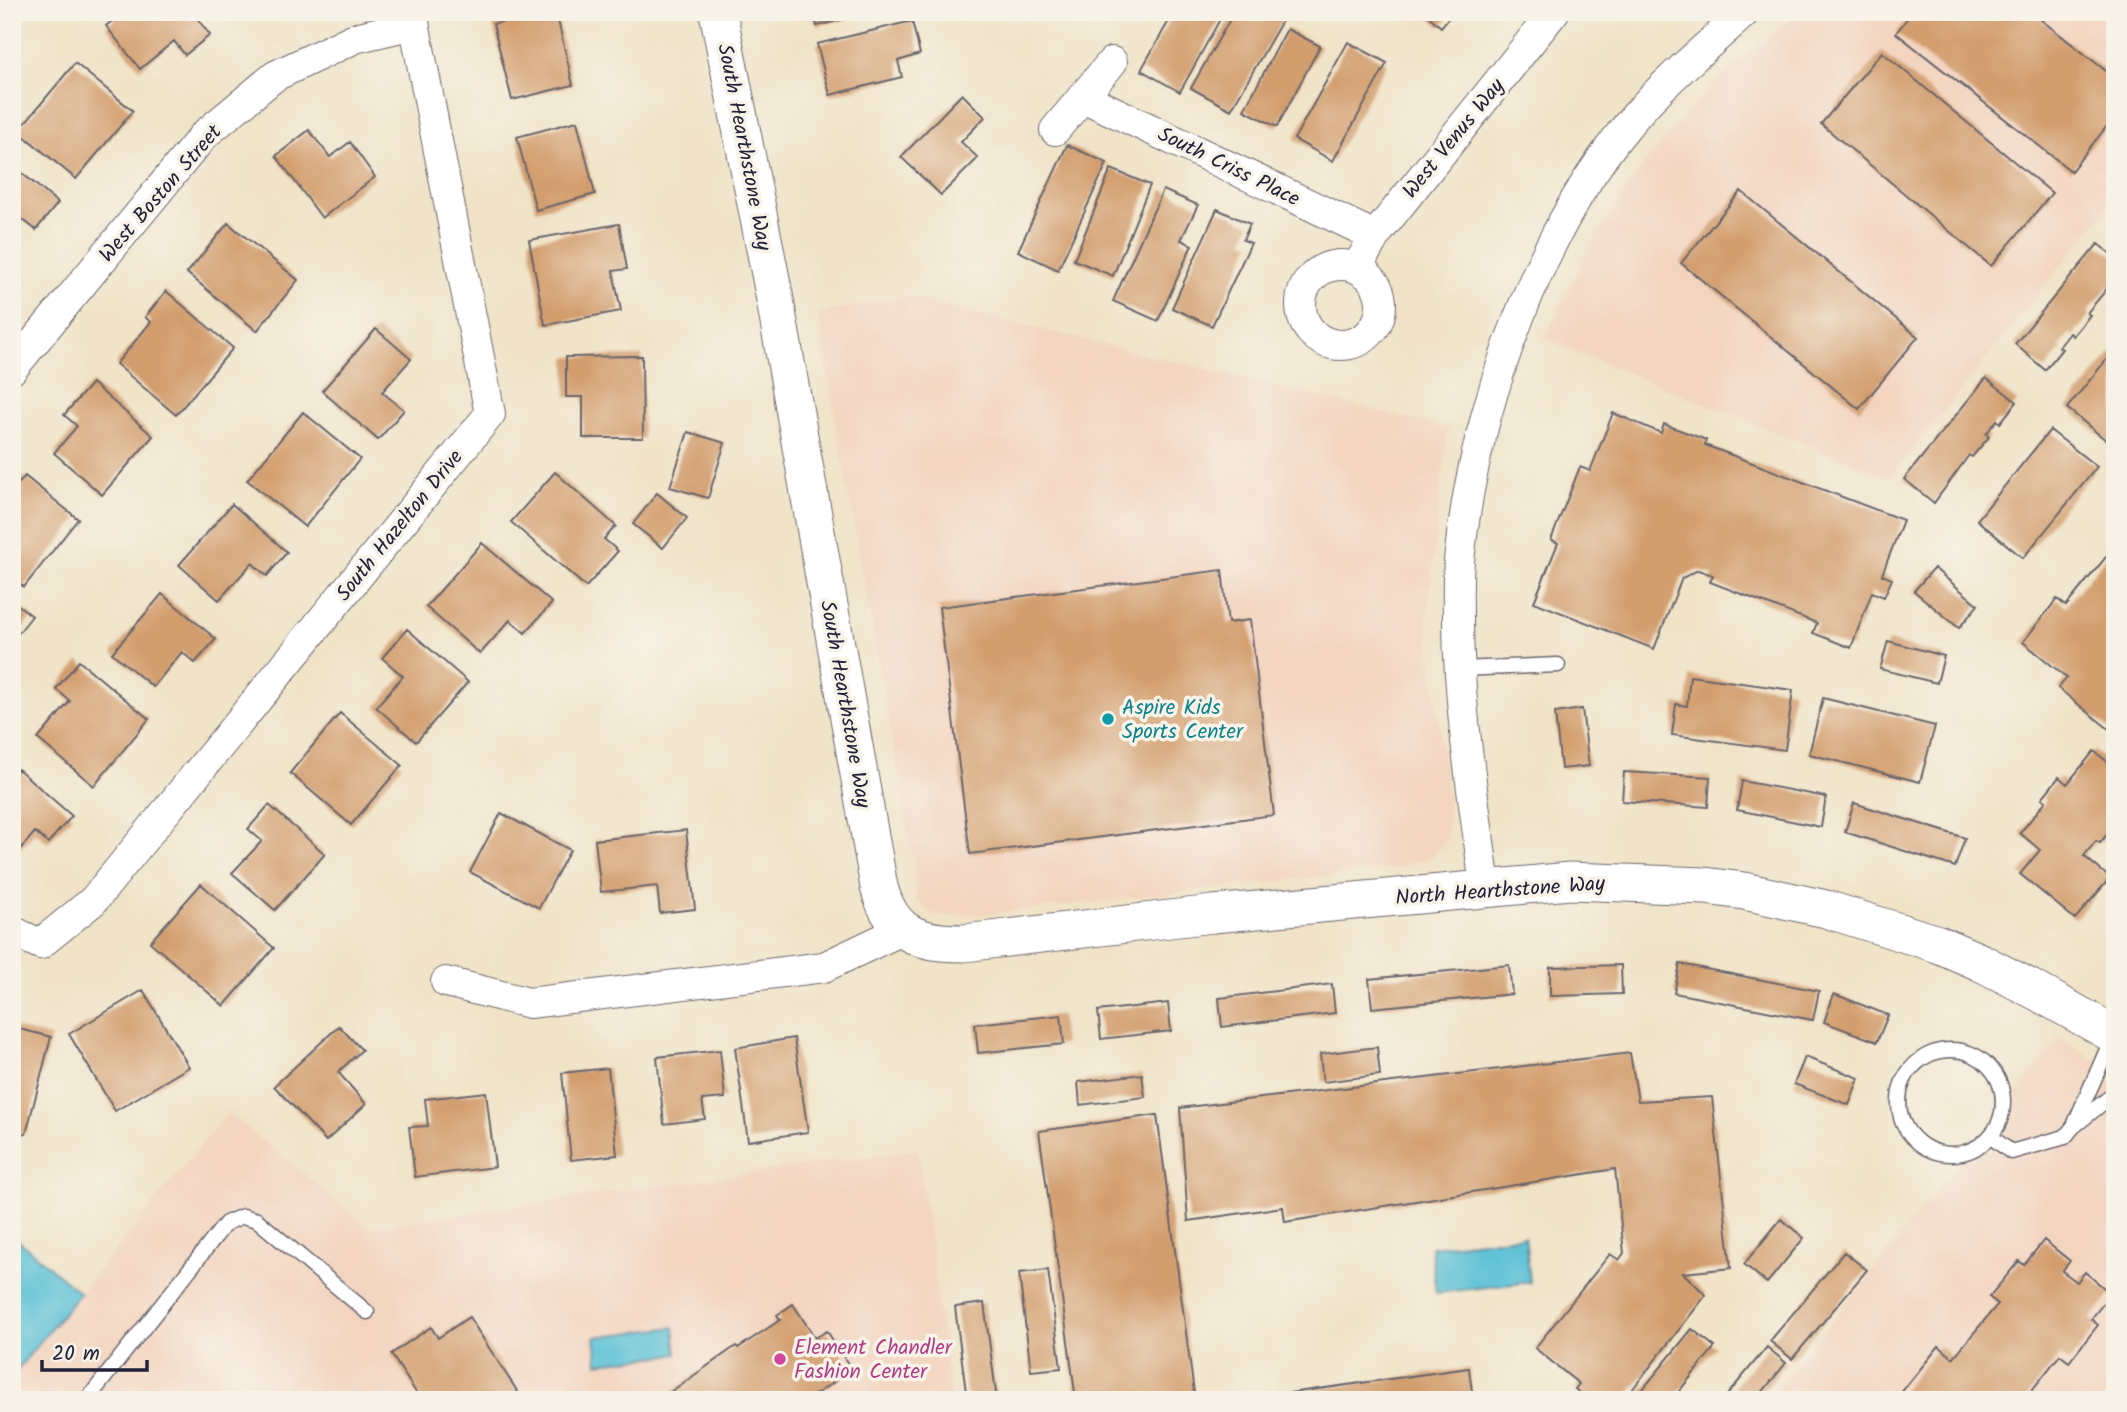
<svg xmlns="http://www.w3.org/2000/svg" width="2127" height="1412" font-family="Kalam,sans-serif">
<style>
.built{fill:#f3d4bf}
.water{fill:#58c0d5;stroke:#3d7188;stroke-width:2}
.building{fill:#d39e6e}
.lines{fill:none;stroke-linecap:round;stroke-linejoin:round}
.service-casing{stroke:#6a666c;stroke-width:17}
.minor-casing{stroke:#6a666c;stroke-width:32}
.tertiary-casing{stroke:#6a666c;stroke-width:39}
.service{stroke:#fff;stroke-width:14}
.minor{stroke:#fff;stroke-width:30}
.tertiary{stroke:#fff;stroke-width:37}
.culture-dot{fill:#0f9aa8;stroke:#f7f3e8;stroke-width:2.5}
.hotel-dot{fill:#d1479c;stroke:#f7f3e8;stroke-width:2.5}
.labels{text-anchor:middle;stroke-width:7;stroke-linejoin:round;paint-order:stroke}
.street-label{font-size:21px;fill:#22223b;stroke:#f7f3e8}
.culture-label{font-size:21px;fill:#0d838f;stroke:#f7f3e8;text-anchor:start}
.hotel-label{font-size:21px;fill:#b23c85;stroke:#f7f3e8;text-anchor:start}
</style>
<rect width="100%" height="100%" fill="#f7f3e8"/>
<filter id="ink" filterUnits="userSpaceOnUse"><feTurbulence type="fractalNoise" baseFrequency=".0143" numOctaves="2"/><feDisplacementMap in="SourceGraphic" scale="14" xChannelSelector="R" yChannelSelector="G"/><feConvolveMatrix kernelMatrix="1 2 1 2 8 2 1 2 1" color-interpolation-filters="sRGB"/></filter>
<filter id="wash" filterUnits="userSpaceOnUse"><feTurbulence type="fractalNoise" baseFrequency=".00686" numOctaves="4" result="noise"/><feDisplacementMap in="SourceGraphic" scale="28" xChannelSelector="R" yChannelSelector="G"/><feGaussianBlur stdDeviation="1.57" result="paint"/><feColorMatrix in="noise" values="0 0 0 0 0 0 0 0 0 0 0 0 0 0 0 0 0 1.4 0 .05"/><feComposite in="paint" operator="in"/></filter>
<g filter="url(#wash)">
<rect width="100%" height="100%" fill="#f0e3c7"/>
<path class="built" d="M1798,12h317v187l-225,279 -346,-139 52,-104 48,-71 68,-80z
M904,296l544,132 -21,192 21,179v20l-2,21 -16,18 -35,10 -413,47h-48l-18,-14 -2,-35 -97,-552z
M2060,1038l55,34v328h-347z
M228,1112l141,115 549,-78 33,251h-939v-24z"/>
<path class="water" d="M12,1235l68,58 -68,83z
M1525,1236l5,46 -94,11 -5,-46z
M674,1327l3,27 -79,9 -3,-26z"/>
<g id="blocks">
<path class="building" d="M123,12h69l18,23 -25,20 -11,-14 -34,28 -34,-43z
M541,12h15l17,73 -61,15 -19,-76z
M813,12h56v1l-52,13z
M1174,12h50l-44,80 -39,-22z
M1234,12h53l-56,98 -40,-22z
M1424,12h29l-12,15z
M1912,12h119l84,66v38l-44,55 -175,-138z
M912,21l8,33 -22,7 4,16 -72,18 -13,-51z
M1287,29l33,17 -43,81 -33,-17z
M1348,42l39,21 -54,98 -39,-22z
M1882,52l170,141 -61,73 -170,-142z
M75,63l58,48 -57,68 -58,-48z
M962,94l23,23 -24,25 17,16 -37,37 -40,-38z
M577,121l18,73 -59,16 -19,-73z
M309,130l21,27 20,-15 25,35 -53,41 -46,-62z
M1067,145l40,18 -49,107 -40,-19z
M12,165l46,38 -22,27 -20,-16 -4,4z
M1111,169l39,16 -37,91 -39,-16z
M1163,190l35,15 -17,35 11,5 -34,76 -45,-20z
M1741,191l177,146 -59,72 -178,-146z
M1217,209l33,15 -7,16 8,3 -39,83 -40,-18z
M228,223l70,57 -41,51 -70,-58z
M619,224l8,45 -14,2 8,40 -76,14 -16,-85z
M2098,244l17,13v27l-3,3 -2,-2 -23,28 3,2 -17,21 -3,-3 -11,14 3,2 -17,21 -30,-26z
M166,291l67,57 -57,67 -60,-51 35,-42 -6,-5z
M376,329l35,30 -29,33 22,18 -26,30 -56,-49z
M2115,349v95l-2,2 -46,-38z
M642,356l1,82h-60v-41h-17v-40z
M1986,378l31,24 -17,21 -3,-3 -11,14 3,3 -17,20 -3,-2 -35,48 -30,-24z
M92,383l61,53 -51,59 -48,-42 23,-27 -13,-11z
M303,412l57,47 -55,68 -58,-47z
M1613,413l48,20 3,-9 42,16 -1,5 198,75 -21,55 10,4 -8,18 -12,-5 -21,56 -38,-15 4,-10 -107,-41 3,-7 -15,-5 -16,8 -28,71 -120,-47 24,-59 -7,-3 29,-73 10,4z
M2050,430l47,37 -74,91 -46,-38z
M688,432l37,11 -17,55 -38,-11z
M555,472l61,54 -12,13 14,12 -32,36 -75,-65z
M25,476l53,43 -54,68 -12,-9v-87z
M657,493l30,25 -24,30 -30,-24z
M232,504l55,48 -20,24 -15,-13 -33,37 -40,-35z
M482,543l70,60 -27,30 -15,-13 -30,34 -54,-47z
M2115,546v188l-57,-46 9,-10 -44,-36 34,-43 9,7z
M1934,568l44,37 -19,23 -45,-37z
M1222,570l6,53 22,-3 24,195 -304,39 -31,-247z
M162,594l54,45 -21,24 -13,-11 -29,35 -41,-34z
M12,600l20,16 -20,25z
M407,629l61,53 -52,60 -40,-35 27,-31 -21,-18z
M1888,641l56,15 -7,27 -57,-14z
M79,661l70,58 -55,67 -56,-47 32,-38 -14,-12z
M1690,676l103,14 -8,60 -113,-15 4,-31 11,2z
M1823,698l112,28 -15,56 -111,-28z
M1582,709l7,57 -28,3 -6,-56z
M340,713l62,52 -51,60 -61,-52z
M2094,751l21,17v48l-4,4 4,5 -15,18 -4,-2 -12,15 26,22 -35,41 -55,-45 20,-24 -20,-17 26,-32 -4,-3 17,-21 8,7z
M18,769l54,47 -24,27 -13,-11 -23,27v-84z
M1624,772l86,5 -2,30 -86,-6z
M1742,781l84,16 -5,30 -84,-17z
M1854,803l111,35 -10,29 -110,-35z
M269,805l56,49 -50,56 -43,-37 30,-32 -14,-12z
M501,813l69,37 -31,58 -69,-36z
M686,830l9,79 -35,4 -3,-27 -56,6 -6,-52z
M201,884l73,64 -50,58 -74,-64z
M1680,964l139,27 -6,29 -139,-27z
M1509,965l3,29 -140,14 -3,-29z
M1621,965l1,29 -72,2v-29z
M1332,984l3,29 -113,14 -3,-29z
M143,990l46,77 -74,44 -46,-77z
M1834,994l54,21 -11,27 -53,-20z
M1168,1003l3,28 -70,8 -3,-28z
M1061,1015l3,29 -86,9 -3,-29z
M339,1026l23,24 -24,22 28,32 -40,37 -52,-55z
M12,1027l39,10 -25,97 -14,-3z
M794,1038l14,94 -60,9 -13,-93z
M1377,1047l3,28 -57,7 -3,-28z
M720,1050l5,48 -23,2 3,19 -41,5 -7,-67z
M1630,1053l8,48 74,-4 19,171 -48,5 23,22 -82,105h-35l-14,-11 4,-5 -44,-36 75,-94 9,6 5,-7 -9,-84 -330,53 -2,-15 -95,14 -8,-113z
M1805,1057l54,21 -10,27 -55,-21z
M608,1068l9,87 -46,5 -9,-87z
M1142,1074l3,23 -65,8 -2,-23z
M486,1092l9,75 -80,10 -6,-50 19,-1 -3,-27z
M1157,1115l38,285h-119l-37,-269z
M1781,1219l23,19 -37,45 -23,-19z
M2044,1240l26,21 -8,10 15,11 8,-10 26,22 -20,25 7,6 -29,37 -9,-7 -36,45h-129l44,-54 14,12 45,-54 -9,-7 30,-36 5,4z
M1844,1252l23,18 -75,89 -22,-18z
M1048,1270l13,98 -30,3 -12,-98z
M984,1303l13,97h-30l-12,-93z
M793,1304l22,34 12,-7 25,39 -45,30h-148l77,-54 2,2 42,-28 -3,-5z
M469,1317l54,83h-102l-30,-46 40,-27 7,11z
M1692,1329l23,18 -43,53h-38z
M1767,1347l19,16 -30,37h-33z
M1469,1368l4,32h-219v-2z"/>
</g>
</g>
<g filter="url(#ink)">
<use href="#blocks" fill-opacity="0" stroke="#6a666c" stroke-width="2"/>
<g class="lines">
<g class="service-casing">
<path id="service" d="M1459,669l99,-4
M1899 1102a52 52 0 1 1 104 0a52 52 0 1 1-104 0Z
M2075,1123l38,-87
M1990,1136l21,16 54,-15 8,-10 42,-34
M87,1400l139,-177 17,-7 14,4 110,92"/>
</g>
<g class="minor-casing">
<path id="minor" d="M1083,97l292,139
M1055,130l57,-68
M1301 305a40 40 0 1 1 80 0a40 40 0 1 1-80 0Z
M1357,267l18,-31 179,-224
M12,369l192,-234 71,-59 80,-38 59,-14
M1485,887c-11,-87 -26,-175 -27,-263 0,-21 -1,-43 1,-63 15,-152 81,-341 185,-455 31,-34 67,-63 101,-94
M12,931l28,13 53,-43 397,-487 -78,-402
M446,982l83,21 295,-36 78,-37"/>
</g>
<g class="tertiary-casing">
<path id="tertiary" d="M718,12l55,277 106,598c13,48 40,56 85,56l249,-29 357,-33 135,5 39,5 82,18 112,35 42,18 58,30 77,43"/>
</g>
<use href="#service" class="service"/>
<use href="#minor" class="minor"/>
<use href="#tertiary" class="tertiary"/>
</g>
</g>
<circle class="culture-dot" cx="1108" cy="719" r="7"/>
<circle class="hotel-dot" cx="780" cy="1359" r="7"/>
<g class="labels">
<g class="street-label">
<text transform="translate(1453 138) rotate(-51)" y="7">West Venus Way</text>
<text transform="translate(745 147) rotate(79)" y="7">South Hearthstone Way</text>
<text transform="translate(1229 166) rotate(26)" y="7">South Criss Place</text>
<text transform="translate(160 193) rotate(-49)" y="7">West Boston Street</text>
<text transform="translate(399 525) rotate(-51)" y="7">South Hazelton Drive</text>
<text transform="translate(846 704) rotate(80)" y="7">South Hearthstone Way</text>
<text transform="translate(1500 890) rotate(-4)" y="7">North Hearthstone Way</text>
</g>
<g class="culture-label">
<text x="1122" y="714">Aspire Kids<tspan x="1122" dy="24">Sports Center</tspan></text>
</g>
<g class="hotel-label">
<text x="794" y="1354">Element Chandler<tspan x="794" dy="24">Fashion Center</tspan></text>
</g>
</g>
<rect width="2127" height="1412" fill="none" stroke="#f7f3e8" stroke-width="42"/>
<path d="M42 1360v10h105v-10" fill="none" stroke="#22223b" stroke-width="3.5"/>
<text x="52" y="1360" font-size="21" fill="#22223b" stroke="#f7f3e8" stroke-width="5" paint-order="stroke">20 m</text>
</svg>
